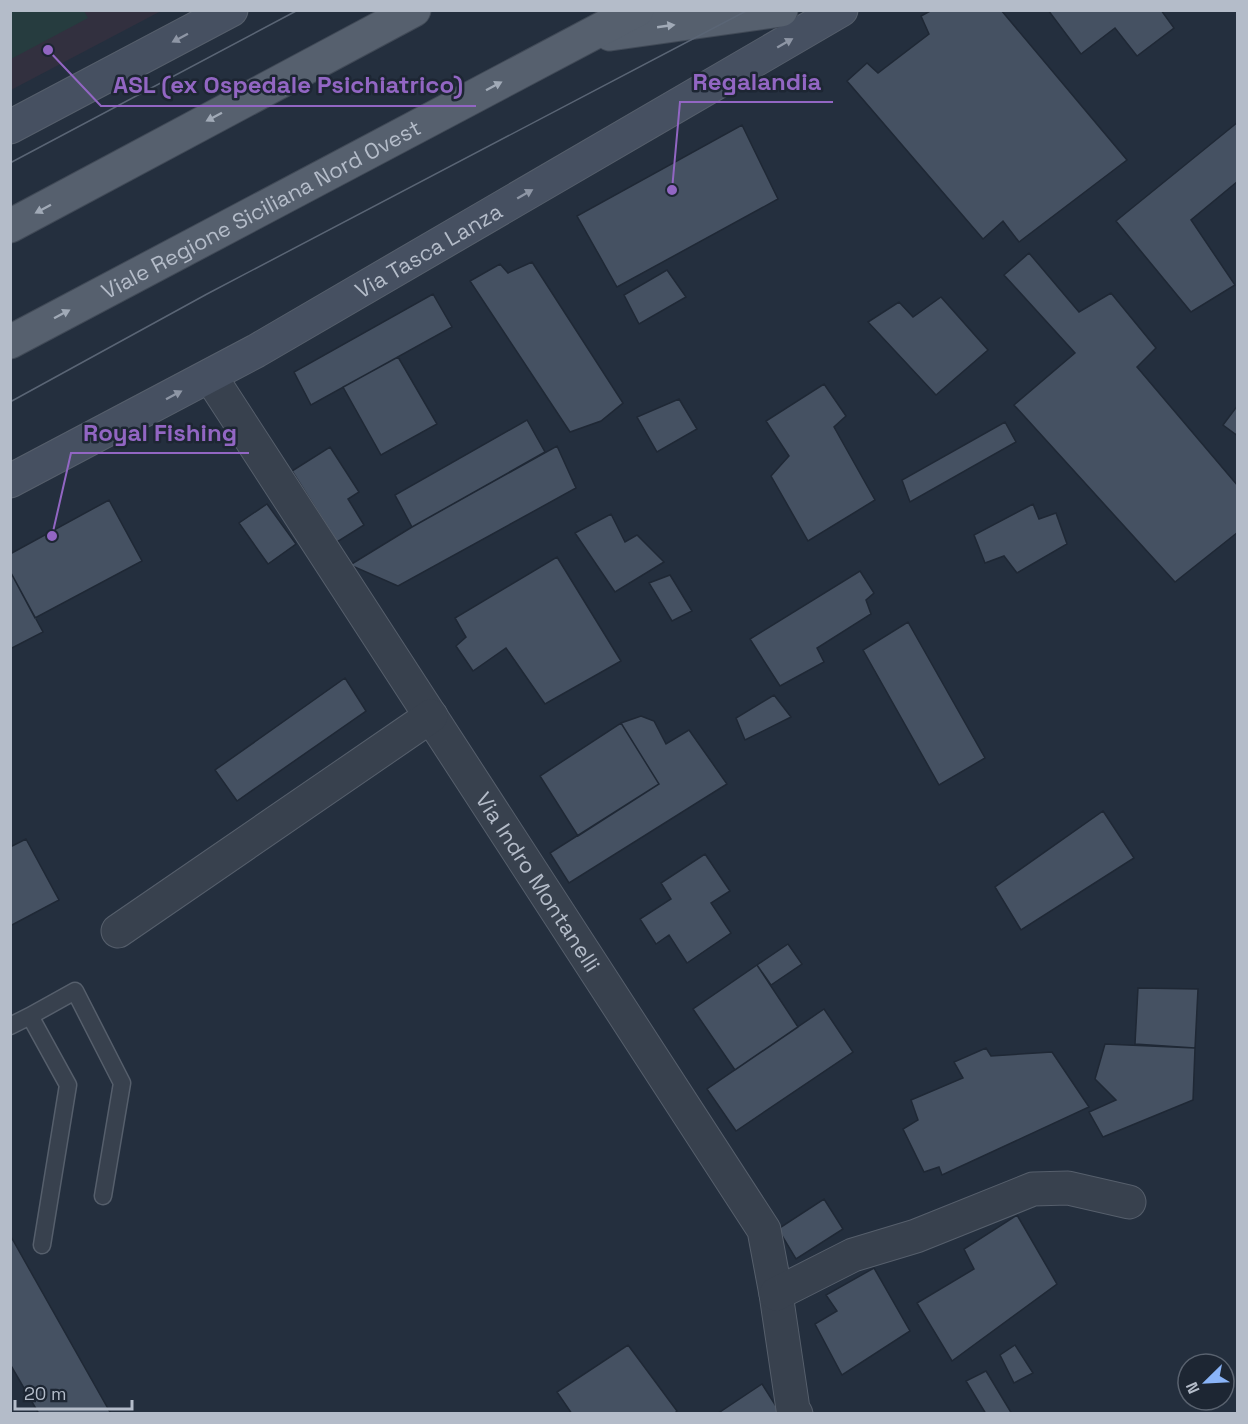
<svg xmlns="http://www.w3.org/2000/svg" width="1248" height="1424" font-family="'Space Grotesk',sans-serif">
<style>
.medical{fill:#32303f}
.green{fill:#263c3f}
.building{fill:#455162;stroke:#1f2835;stroke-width:1.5}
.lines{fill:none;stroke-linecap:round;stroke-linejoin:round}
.lane-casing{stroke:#565f6c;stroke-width:19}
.street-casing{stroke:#565f6c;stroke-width:35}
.secondary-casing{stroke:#565f6c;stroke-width:35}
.primary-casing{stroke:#414a57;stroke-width:35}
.lane{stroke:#38414e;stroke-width:16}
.street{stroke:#38414e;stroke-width:33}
.secondary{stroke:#465061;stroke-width:33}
.primary{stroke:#56606e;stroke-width:33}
.tram{stroke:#5a6575;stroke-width:1.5}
.oneway{fill:#a1aab7}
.oneway2{fill:#8e96a5}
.labels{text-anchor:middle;stroke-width:5;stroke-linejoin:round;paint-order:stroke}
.street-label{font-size:22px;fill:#b4bcc9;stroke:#1d2633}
.leader{fill:none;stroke:#9266c3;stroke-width:2}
.callout-dot{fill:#9266c3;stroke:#1d2633;stroke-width:2}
.callout-label{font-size:24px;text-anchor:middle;font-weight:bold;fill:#9266c3;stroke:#1d2633;stroke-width:5;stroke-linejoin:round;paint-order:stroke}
</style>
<rect width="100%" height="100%" fill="#242f3e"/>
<path class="medical" d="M11,11h150l-150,79z"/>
<path class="green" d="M11,10l73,1 4,7 -77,41z"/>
<path class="building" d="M932,10h69l126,150 -108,82 -16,-21 -20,18 -136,-158 20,-18 11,10 51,-39 -8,-18z
M1048,10h113l13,18 -37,28 -22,-28 -34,26z
M1238,122v59l-47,39 44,65 -44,27 -75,-91z
M742,125l36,74 -161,88 -40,-71z
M1029,253l50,59 32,-19 45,55 -19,19 101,119v46l-63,50 -161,-177 61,-52 -71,-78z
M532,262l91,141 -22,18 -31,11 -100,-151 30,-17 8,9z
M667,270l19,27 -47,27 -15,-29z
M433,294l19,33 -141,78 -17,-33z
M941,297l47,53 -52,45 -68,-73 31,-20 14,15z
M398,357l39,67 -56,31 -38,-68z
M824,384l22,32 -12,11 41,73 -67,41 -37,-65 18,-20 -23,-35z
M679,399l18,30 -40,23 -20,-35z
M1238,405v31l-15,-11z
M527,420l18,32 -133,75 -17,-32z
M1005,422l11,20 -106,60 -8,-22z
M557,446l19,42 -178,98 -48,-21 62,-38z
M330,447l29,45 -11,7 16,26 -27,17 -45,-71z
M109,500l33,61 -107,57 -25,-47v-17z
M267,504l29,40 -28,20 -29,-41z
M1033,504l6,15 17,-6 11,31 -50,29 -13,-17 -19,7 -11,-28z
M611,514l14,28 12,-7 27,27 -49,30 -40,-59z
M557,557l64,104 -76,43 -39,-56 -33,23 -17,-25 10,-9 -11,-19z
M10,571l33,61 -33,17z
M860,571l14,22 -8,7 5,14 -54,34 7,14 -44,24 -30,-47z
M670,575l22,36 -20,10 -23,-38z
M908,622l77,136 -46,27 -76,-135z
M345,678l21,33 -129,90 -22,-31z
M774,695l17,22 -46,23 -9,-22z
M641,716l13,5 12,23 23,-14 38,54 -158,99 -19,-30 109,-69 -38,-61z
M621,723l38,61 -81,52 -38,-60z
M1103,811l31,47 -113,72 -26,-43z
M26,839l33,61 -49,26v-79z
M705,854l25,37 -19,12 20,30 -44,30 -18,-28 -13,9 -16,-25 31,-20 -10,-16z
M788,944l14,20 -31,21 -14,-20z
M757,965l41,62 -63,43 -42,-61z
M1138,988l60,1 -3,59 -60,-4z
M824,1009l29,43 -117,79 -29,-42z
M1105,1044l90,4 -2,52 -90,37 -14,-25 27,-12 -21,-21z
M986,1048l5,8 61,-4 37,55 -147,68 -3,-8 -15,5 -21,-43 15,-9 -7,-20 52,-22 -9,-16z
M824,1199l19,30 -47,30 -18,-30z
M1017,1215l40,69 -105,77 -35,-58 57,-34 -10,-20z
M10,1235l101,179h-72l-29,-50z
M874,1268l36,63 -68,44 -27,-51 22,-13 -11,-16z
M628,1345l49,66 -3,3h-102l-15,-22z
M1015,1345l18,28 -19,10 -14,-28z
M986,1371l26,43h-26l-20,-33z
M762,1384l19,30h-64z"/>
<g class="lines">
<g class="lane-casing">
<path id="lane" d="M30,1016l45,-25 47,92 -19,113
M10,1026l20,-10 38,69 -26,160"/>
</g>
<g class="street-casing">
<g id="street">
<path id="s1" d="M210,376l554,854 12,64 17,115 3,5"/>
<path d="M118,931l313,-215"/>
<path d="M776,1294l77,-39 63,-19 117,-47 35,-1 61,14"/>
</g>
</g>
<g class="secondary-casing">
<g id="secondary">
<path d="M10,127l221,-117"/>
<path id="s2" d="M10,481l246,-130 585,-341"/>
</g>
</g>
<g class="primary-casing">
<g id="primary">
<path d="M610,34l171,-24"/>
<path d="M10,226l404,-216"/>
<path id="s3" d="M10,342l627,-332"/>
</g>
</g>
<use href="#lane" class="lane"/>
<use href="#street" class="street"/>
<use href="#secondary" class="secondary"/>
<use href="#primary" class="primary"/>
<path class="tram" d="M10,163l288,-153
M10,402l197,-108 541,-284"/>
</g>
<defs><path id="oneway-solid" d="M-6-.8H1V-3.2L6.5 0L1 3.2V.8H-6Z" transform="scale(1.5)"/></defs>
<g class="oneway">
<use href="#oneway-solid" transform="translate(666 26) rotate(-8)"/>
<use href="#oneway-solid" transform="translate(494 86) rotate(-28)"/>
<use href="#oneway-solid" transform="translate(214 117) rotate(152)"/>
<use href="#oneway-solid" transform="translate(43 209) rotate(152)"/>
<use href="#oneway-solid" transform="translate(62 314) rotate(-28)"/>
</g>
<g class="oneway2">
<use href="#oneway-solid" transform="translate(180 38) rotate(152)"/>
<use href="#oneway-solid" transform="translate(785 43) rotate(-30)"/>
<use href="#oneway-solid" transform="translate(525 194) rotate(-30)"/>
<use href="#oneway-solid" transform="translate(174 395) rotate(-28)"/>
</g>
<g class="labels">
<g class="street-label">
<text dy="8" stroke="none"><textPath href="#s3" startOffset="284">Viale Regione Siciliana Nord Ovest</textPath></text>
<text dy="8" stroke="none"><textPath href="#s2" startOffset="478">Via Tasca Lanza</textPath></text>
<text dy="8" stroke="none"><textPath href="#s1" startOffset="603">Via Indro Montanelli</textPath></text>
</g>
</g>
<path class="leader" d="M672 190L680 102H833M48 50L101 106H476M52 536L71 453H249"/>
<g class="callout-dot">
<circle cx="672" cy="190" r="6"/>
<circle cx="48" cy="50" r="6"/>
<circle cx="52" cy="536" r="6"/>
</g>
<g class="callout-label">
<text x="757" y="90">Regalandia</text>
<text x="288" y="93">ASL (ex Ospedale Psichiatrico)</text>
<text x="160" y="441">Royal Fishing</text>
</g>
<rect width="1248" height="1424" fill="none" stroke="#b4bcc9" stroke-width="24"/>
<g transform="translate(1206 1382) rotate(246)"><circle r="28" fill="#1d2633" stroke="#59626f" stroke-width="1.5"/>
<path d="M0-4.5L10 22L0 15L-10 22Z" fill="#8ab4f8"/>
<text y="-9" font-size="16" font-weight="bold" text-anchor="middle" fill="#b4bcc9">N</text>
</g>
<path d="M15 1400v9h117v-9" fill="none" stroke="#b4bcc9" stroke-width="3"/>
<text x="24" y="1400" font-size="18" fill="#b4bcc9" stroke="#1d2633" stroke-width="4.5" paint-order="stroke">20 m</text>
</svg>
